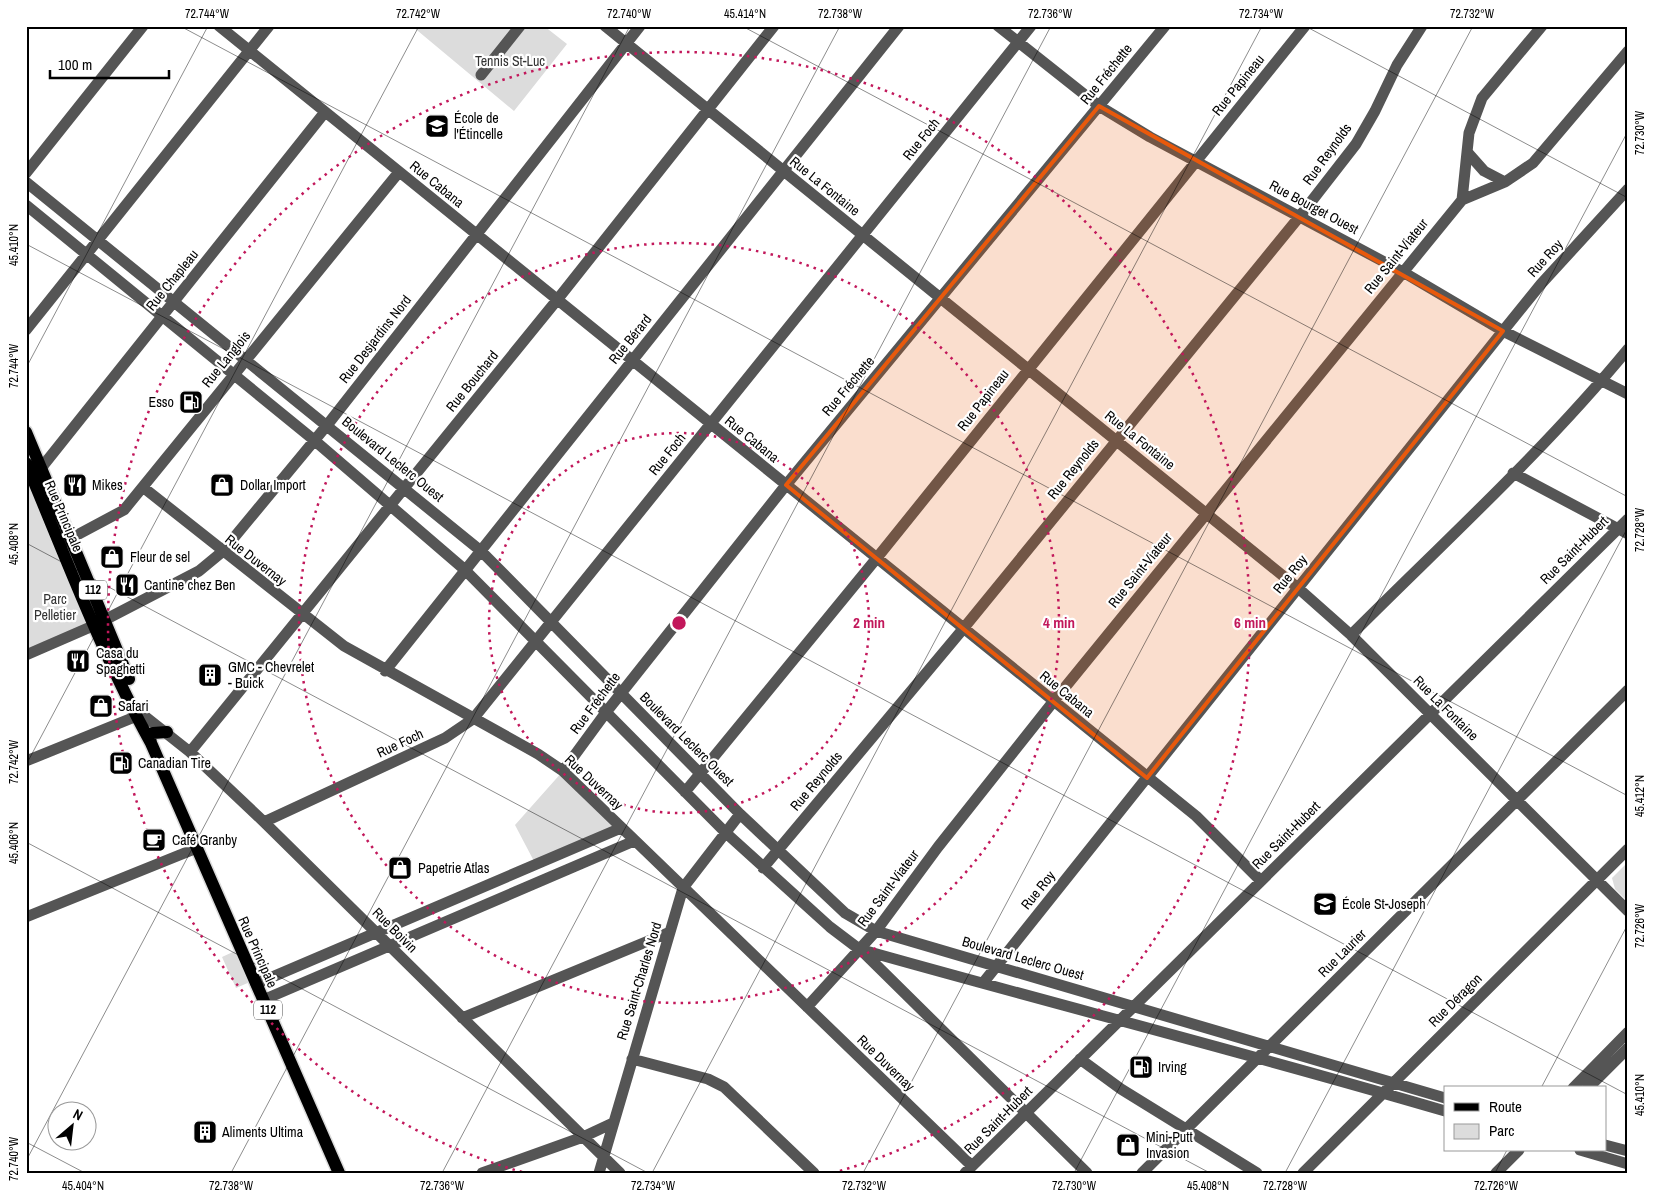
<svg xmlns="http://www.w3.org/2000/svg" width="1654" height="1199" font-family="'Archivo Narrow',sans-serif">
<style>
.green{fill:#dcdcdc}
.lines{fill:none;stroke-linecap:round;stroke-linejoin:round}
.major-casing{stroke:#dbdbdb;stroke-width:15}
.minor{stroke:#555;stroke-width:11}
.major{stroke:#000;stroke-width:12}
.marked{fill:#e8590c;fill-opacity:0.2;stroke:#e8590c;stroke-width:4;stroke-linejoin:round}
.ticks{fill:none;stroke:#000;stroke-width:1;stroke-opacity:0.45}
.ring{fill:none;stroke:#c2185b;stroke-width:2.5;stroke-dasharray:2.5 5}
.labels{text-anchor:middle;stroke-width:4.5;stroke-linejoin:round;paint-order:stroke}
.shield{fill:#fff;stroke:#4c4c4c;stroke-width:1}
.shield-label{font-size:12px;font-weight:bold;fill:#000}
.park-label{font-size:14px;fill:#333;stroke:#fff}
.street-label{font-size:14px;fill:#000;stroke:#fff}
.poi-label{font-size:14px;fill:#000;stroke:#fff;text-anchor:start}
.centre{fill:#c2185b;stroke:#fff;stroke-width:2.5}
.ring-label{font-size:15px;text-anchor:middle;font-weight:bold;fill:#c2185b;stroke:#fff;stroke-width:4.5;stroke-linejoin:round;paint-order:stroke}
.neatline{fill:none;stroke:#000;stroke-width:2}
.ticks-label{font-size:12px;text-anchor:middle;fill:#000}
</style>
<rect width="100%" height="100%" fill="#fff"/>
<path class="green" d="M412,26h132l23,18 -53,67z
M26,487l8,1 61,137 -69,30z
M563,771l58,57 -85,37 -21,-40z
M1628,862v40l-13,-13 -3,-11z
M235,951l15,31 -14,6 -14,-31z"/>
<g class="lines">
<g class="major-casing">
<path id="major" d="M26,432l103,247
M26,463c39,92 76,192 125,280l188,430
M151,743l-1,-6 3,-4 14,-1"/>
</g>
<path class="minor" d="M219,26l977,790 65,65
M605,26l693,562 53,47 277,276
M998,26l101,80 51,31 253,135 100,59 125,63
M481,75l39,-49
M1468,153l16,18 21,11
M26,173l117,-147
M26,182l455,369 259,263 105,99 31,18 569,167
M1462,200l7,-67 13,-35 60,-72
M26,205l288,235 150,129 262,264 104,94 29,22c195,55 392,105 586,162
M26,330l243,-304
M42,467l283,-355
M1513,473l115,61
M144,488l200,158 194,108 25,17 409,395
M64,542l60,-32 275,-338
M1351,635c94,-94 193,-184 277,-286
M26,655l69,-30 104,-54 23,-19 106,-128 312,-398
M385,671l514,-645
M190,752l367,-452 217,-274
M26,761l116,-47 48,38 74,70 356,351
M563,771l44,-60 179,-226 379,-459
M685,792l191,-233 429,-533
M264,822l181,-84 28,-19 558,-693
M763,868l200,-239 337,-413 56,-72 19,-33 22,-46 25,-39
M26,917l171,-69
M861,950l226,223
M983,983l520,-652 38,-47 87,-95
M256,984l365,-156
M263,1000l371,-159
M807,1007l69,-76 62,-84 115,-145 409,-502 43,-18 28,-19 95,-112
M462,1018l208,-86
M632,1059l76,20 16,8 90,86
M1080,1059l41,30 136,84
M1573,1088l55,-56
M1588,1088l40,-40
M1605,1145l23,6
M1580,1150l48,14
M482,1173l101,-36 30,-14
M599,1173l84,-285 57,-74
M965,1173l663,-654
M1142,1173l486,-483
M1303,1173l325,-324
M1496,1173l23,-23"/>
<use href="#major" class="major"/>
</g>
<path class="marked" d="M1099,106l404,225 -356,447 -361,-293z"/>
<path class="ticks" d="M180,26l1448,770M742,26l886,471M1305,26l323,172M26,244l1602,851M26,368l182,-342M26,543l1184,630M26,765l393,-739M26,842l622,331M1541,1088l87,-164M26,1142l59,31M26,1161l604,-1135M231,1173l609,-1147M442,1173l609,-1147M652,1173l610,-1147M863,1173l610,-1147M1074,1173l554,-1042M1285,1173l343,-646M1495,1173l12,-23"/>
<g class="ring">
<circle cx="679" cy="623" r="190"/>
<circle cx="679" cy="623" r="380"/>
<path d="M522 1172A571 571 0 1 1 836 1172"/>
</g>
<defs>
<g id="school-square" transform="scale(1.25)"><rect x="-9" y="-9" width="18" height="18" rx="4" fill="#000" stroke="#fff"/><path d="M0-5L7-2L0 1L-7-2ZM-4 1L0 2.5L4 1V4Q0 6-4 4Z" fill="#fff"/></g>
<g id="fuel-square" transform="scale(1.25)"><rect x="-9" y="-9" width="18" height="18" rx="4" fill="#000" stroke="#fff"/><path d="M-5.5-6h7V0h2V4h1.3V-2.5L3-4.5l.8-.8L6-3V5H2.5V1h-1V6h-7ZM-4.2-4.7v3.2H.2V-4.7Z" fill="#fff"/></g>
<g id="restaurant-square" transform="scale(1.25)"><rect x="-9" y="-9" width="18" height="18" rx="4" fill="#000" stroke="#fff"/><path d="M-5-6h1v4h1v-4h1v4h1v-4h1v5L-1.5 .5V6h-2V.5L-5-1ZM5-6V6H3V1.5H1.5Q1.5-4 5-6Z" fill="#fff"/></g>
<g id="shop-square" transform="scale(1.25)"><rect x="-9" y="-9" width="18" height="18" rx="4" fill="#000" stroke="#fff"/><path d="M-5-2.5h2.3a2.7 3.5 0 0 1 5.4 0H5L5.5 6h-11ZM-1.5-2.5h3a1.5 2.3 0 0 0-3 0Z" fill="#fff"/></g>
<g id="building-square" transform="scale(1.25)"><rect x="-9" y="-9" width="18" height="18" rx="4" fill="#000" stroke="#fff"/><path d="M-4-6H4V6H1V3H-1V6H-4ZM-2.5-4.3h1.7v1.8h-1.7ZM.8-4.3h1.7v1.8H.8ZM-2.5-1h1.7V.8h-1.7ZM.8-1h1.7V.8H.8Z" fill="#fff"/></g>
<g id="cafe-square" transform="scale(1.25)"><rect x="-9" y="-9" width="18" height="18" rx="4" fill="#000" stroke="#fff"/><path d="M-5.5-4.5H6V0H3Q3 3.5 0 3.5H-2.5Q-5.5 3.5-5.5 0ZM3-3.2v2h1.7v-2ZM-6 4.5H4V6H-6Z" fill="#fff"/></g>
</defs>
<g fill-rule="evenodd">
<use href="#school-square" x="437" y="126"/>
<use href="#fuel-square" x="191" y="402"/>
<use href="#restaurant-square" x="75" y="485"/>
<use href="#shop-square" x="222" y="485"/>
<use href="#shop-square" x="112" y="557"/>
<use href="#restaurant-square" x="127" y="585"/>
<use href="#restaurant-square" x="78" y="661"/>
<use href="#building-square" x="210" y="675"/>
<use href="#shop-square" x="101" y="706"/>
<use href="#fuel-square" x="121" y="763"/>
<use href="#cafe-square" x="154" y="840"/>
<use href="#shop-square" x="400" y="868"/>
<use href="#school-square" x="1325" y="904"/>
<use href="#fuel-square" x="1141" y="1067"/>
<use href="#building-square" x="205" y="1132"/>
<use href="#shop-square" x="1128" y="1145"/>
</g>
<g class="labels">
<g class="shield">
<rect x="79" y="580.5" width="28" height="19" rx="4"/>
<rect x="254" y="1000.5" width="28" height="19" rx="4"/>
</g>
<g class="shield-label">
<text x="93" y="594">112</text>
<text x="268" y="1014">112</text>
</g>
<g class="park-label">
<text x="510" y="66">Tennis St-Luc</text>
<text x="55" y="604">Parc<tspan x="55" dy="16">Pelletier</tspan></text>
</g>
<g class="street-label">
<text transform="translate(1106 74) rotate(-51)" y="5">Rue Fréchette</text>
<text transform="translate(1238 85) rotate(-51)" y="5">Rue Papineau</text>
<text transform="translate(921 139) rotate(-51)" y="5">Rue Foch</text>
<text transform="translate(1327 154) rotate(-54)" y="5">Rue Reynolds</text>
<text transform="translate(437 184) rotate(39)" y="5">Rue Cabana</text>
<text transform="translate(825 186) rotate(39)" y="5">Rue La Fontaine</text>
<text transform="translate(1314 207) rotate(28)" y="5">Rue Bourget Ouest</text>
<text transform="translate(1396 256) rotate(-51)" y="5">Rue Saint-Viateur</text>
<text transform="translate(1545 258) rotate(-48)" y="5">Rue Roy</text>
<text transform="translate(172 280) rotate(-51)" y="5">Rue Chapleau</text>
<text transform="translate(375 339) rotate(-52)" y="5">Rue Desjardins Nord</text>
<text transform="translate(630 339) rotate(-51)" y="5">Rue Bérard</text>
<text transform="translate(226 359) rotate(-51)" y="5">Rue Langlois</text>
<text transform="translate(472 381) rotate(-51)" y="5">Rue Bouchard</text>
<text transform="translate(848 386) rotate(-50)" y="5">Rue Fréchette</text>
<text transform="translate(983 400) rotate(-52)" y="5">Rue Papineau</text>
<text transform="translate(752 439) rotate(39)" y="5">Rue Cabana</text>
<text transform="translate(1140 440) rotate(39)" y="5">Rue La Fontaine</text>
<text transform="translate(667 454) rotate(-51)" y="5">Rue Foch</text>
<text transform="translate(393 459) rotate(39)" y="5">Boulevard Leclerc Ouest</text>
<text transform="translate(1073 469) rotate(-51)" y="5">Rue Reynolds</text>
<text transform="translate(64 516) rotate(67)" y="5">Rue Principale</text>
<text transform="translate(1574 550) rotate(-45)" y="5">Rue Saint-Hubert</text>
<text transform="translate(256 560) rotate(38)" y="5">Rue Duvernay</text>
<text transform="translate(1140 570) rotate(-51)" y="5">Rue Saint-Viateur</text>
<text transform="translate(1290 574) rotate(-51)" y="5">Rue Roy</text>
<text transform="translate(1067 694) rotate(39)" y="5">Rue Cabana</text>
<text transform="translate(595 703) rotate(-53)" y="5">Rue Fréchette</text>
<text transform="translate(1446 708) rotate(45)" y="5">Rue La Fontaine</text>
<text transform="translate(687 739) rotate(45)" y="5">Boulevard Leclerc Ouest</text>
<text transform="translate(400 743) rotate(-25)" y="5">Rue Foch</text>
<text transform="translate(816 781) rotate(-50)" y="5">Rue Reynolds</text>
<text transform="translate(594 782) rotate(43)" y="5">Rue Duvernay</text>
<text transform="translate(1286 835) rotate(-45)" y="5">Rue Saint-Hubert</text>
<text transform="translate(888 888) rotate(-53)" y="5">Rue Saint-Viateur</text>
<text transform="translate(1038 890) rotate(-51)" y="5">Rue Roy</text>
<text transform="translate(395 930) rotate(45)" y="5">Rue Boivin</text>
<text transform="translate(258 952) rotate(66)" y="5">Rue Principale</text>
<text transform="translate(1342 953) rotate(-45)" y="5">Rue Laurier</text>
<text transform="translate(1023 958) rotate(16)" y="5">Boulevard Leclerc Ouest</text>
<text transform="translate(639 981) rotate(-73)" y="5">Rue Saint-Charles Nord</text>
<text transform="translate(1455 1000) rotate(-45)" y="5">Rue Déragon</text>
<text transform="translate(886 1063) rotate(44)" y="5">Rue Duvernay</text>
<text transform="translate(998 1120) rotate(-45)" y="5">Rue Saint-Hubert</text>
</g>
<g class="poi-label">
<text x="454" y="123">École de<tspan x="454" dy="16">l'Étincelle</tspan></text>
<text x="174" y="407" text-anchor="end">Esso</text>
<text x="92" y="490">Mikes</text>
<text x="240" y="490">Dollar Import</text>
<text x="130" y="562">Fleur de sel</text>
<text x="144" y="590">Cantine chez Ben</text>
<text x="96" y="658">Casa du<tspan x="96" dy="16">Spaghetti</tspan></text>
<text x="228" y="672">GMC - Chevrelet<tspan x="228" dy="16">- Buick</tspan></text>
<text x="118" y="711">Safari</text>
<text x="138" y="768">Canadian Tire</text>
<text x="172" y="845">Café Granby</text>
<text x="418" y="873">Papetrie Atlas</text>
<text x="1342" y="909">École St-Joseph</text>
<text x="1158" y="1072">Irving</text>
<text x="222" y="1137">Aliments Ultima</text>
<text x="1146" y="1142">Mini-Putt<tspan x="1146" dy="16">Invasion</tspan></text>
</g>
</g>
<circle cx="679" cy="623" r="8" class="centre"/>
<g class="ring-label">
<text x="869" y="628">2 min</text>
<text x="1059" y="628">4 min</text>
<text x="1250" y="628">6 min</text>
</g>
<rect width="1654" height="1199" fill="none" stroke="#ffffff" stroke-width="55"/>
<rect x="1444" y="1086" width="162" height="65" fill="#ffffff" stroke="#999999"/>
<rect x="1454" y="1103" width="25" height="8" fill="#000000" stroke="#999999"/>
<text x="1489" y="1112" font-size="15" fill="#000000">Route</text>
<rect x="1454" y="1124" width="25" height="15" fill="#dcdcdc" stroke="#999999"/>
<text x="1489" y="1136" font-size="15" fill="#000000">Parc</text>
<g transform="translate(72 1126) rotate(28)"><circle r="24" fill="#ffffff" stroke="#999999"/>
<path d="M0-4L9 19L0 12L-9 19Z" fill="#000000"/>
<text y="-8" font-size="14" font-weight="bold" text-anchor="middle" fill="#000000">N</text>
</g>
<path d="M50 70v8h119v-8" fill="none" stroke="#000000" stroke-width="2.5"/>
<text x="58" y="70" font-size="15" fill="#000000" stroke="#ffffff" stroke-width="4" paint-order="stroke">100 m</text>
<rect x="28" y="28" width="1598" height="1144" class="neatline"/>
<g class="ticks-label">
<text x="207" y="18">72.744°W</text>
<text x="418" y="18">72.742°W</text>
<text x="629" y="18">72.740°W</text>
<text x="745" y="18">45.414°N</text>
<text x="840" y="18">72.738°W</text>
<text x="1050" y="18">72.736°W</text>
<text x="1261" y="18">72.734°W</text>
<text x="1472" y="18">72.732°W</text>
<text transform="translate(1640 133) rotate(-90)" y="4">72.730°W</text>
<text transform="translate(14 245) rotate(-90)" y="4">45.410°N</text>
<text transform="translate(14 366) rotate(-90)" y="4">72.744°W</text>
<text transform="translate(1640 530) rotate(-90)" y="4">72.728°W</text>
<text transform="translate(14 544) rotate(-90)" y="4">45.408°N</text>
<text transform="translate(14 762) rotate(-90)" y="4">72.742°W</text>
<text transform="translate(1640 796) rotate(-90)" y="4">45.412°N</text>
<text transform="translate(14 843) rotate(-90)" y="4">45.406°N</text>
<text transform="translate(1640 926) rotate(-90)" y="4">72.726°W</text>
<text transform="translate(1640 1095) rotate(-90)" y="4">45.410°N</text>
<text transform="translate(14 1159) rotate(-90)" y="4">72.740°W</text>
<text x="83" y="1190">45.404°N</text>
<text x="231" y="1190">72.738°W</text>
<text x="442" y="1190">72.736°W</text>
<text x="653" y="1190">72.734°W</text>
<text x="864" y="1190">72.732°W</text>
<text x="1074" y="1190">72.730°W</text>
<text x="1208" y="1190">45.408°N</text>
<text x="1285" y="1190">72.728°W</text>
<text x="1496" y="1190">72.726°W</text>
</g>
</svg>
